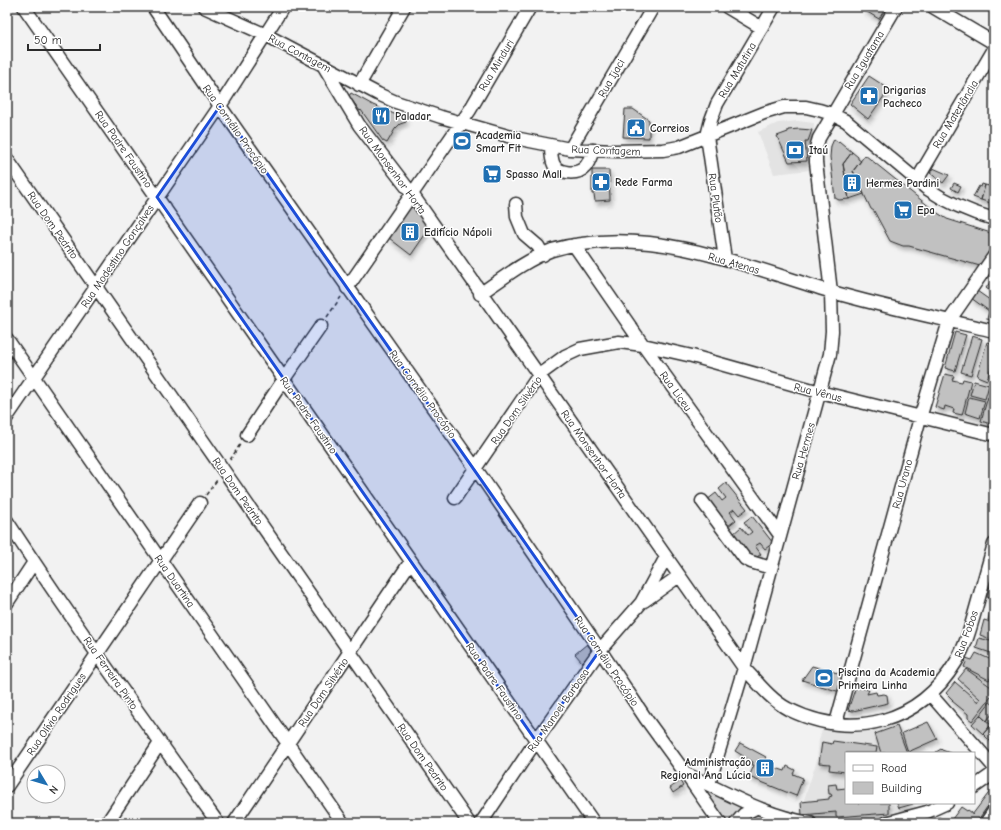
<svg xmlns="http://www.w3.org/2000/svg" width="1001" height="830" font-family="'Comic Neue',sans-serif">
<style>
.built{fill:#e3e3e3}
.green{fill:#d5d5d5;stroke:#808080}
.building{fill:#c1c1c1;stroke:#2b2b2b;filter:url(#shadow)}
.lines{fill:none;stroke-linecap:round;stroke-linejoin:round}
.minor-casing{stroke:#2b2b2b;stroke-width:15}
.path{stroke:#2b2b2b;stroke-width:1.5;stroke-dasharray:4 3;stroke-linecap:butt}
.minor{stroke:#fff;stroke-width:12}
.marked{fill:#1d4ed8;fill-opacity:0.2;stroke:#1d4ed8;stroke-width:3;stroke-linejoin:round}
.labels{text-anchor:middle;stroke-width:3;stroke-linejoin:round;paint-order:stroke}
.street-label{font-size:11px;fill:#2b2b2b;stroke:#fff}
.poi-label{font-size:11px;font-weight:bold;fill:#2b2b2b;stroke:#fff;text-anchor:start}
</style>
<defs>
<filter id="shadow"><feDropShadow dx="2" dy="3.5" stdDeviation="2" flood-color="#0004"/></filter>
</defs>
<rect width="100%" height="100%" fill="#f2f2f2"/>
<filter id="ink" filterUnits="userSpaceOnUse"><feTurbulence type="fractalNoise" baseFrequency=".025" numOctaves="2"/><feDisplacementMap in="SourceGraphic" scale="8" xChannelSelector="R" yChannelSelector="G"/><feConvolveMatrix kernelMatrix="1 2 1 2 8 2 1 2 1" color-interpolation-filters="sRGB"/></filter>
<g filter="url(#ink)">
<path class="built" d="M798,121l16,2v7l-5,15 1,25 -36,4 -16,-42 20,-9z
M897,722l10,31h-61v50h50l2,9 -62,5 -15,-1 -21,-4 17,-52 2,-20 4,-13 23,4h14z"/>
<path class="green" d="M711,792l31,16 -11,15h-5l-19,-27v-3z"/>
<path class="building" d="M866,7h20l-7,12 -15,-9z
M869,76l20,13 -21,30 -18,-15z
M351,93l22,12 33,14v3l-6,2 -5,5 -8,14 -4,-2 -22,-31 -1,1 -11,-15z
M625,109h8l16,11v18l-26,-1z
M799,129l13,1 -4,11h-3l2,20 -18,1 -12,-26 11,-4v-2z
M834,139l4,3 1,-1 13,11 -9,12 6,35 -10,1 -4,-2 -5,-41 1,-11z
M852,152l6,5v2l3,2 -8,10 11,23 -15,5 -6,-35z
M865,155l71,57 11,7 47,15v16l-14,16 -71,-20h-6l-13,-5 -16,-30 -3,-2 -18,-38z
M933,168l16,7 -6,8 -13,-10z
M592,170h17l1,30 -15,1 -1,-7h-2z
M954,183l7,3 -3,6 -7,-4z
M982,184l3,1 -4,15 -8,-3 6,-11 2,1z
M985,185l9,2v17l-13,-4z
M412,204l19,22 -20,29 -22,-17z
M993,278h1v16l-8,-6z
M977,291l17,12v18l-7,-2 2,-8 -18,-13z
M955,332l11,3 -11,36 -10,-3z
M972,336l10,3 -11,36 -10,-3z
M987,342l7,2v13l-7,23 -10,-4z
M945,374l9,2 -2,4 10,2 1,-3 8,2 -9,34 -9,-2 1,-4 -9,-3 -1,4 -9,-3z
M974,381l15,4 -4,14 -15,-4z
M969,397l16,4 -5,17 -15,-5z
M988,397l6,2v26l-13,-4z
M726,483l21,26 -8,6 -5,-6 -4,3 6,8 -8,6 -21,-26 9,-7 6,8 4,-3 -7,-9z
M752,516l21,27 -8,6 -5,-6 -5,3 6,8 -8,6 -20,-26 8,-7 7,8 4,-3 -8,-10z
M989,587l5,1v11l-7,-2z
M992,603l2,1v17l-6,-1z
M984,620l10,3v14l-2,-1 -1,3 -11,-4z
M979,638l15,4v12l-18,-6z
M587,644l4,5 -1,1 2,3 -10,9 -7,-8z
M976,653l18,8v11l-5,8 -25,-13 2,-5 -1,-1 1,-3 6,2z
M812,666l33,9 -5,17 -38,-12z
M966,669l28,20v4l-22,28 -4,-3v-4l-16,-13 1,-1 -7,-7 9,-11 23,20 2,-3 -22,-20z
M856,686l13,4 -2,4 9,-2 1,3 7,-1 3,1 1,8 -35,8 -5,-1z
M990,702l4,3v7l-8,9 -6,-6z
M980,715l11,10 -8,9 -11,-10z
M928,722l9,17 -29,13 -6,-19z
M991,725l3,3v12l-2,3 -9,-9z
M897,726l10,27h-26l-6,-19z
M833,741l44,6 -1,6h-30v19l-17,-2 1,-6 -11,-1 3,-21 10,2z
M740,743l26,14 -3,7 22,7 2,-5 8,4 -2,4 10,4 -7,18 -47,-19 5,-12h-2l1,-3 -18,-11z
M941,749l1,1 8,3h-14v-1z
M680,781l3,5 -10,7 -3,-5z
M836,784l1,5 9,-1v15h43v10l-53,4v-5l-34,3 -1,-13 28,-3v-2l3,-1 -1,-2h-2l-1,-9z
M991,790l3,2v5l-18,26h-19l-5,-4 9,-12 6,4 1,-1 4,3v2z
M897,803h16v1l-14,4z
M939,817l8,6h-13z
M757,818l18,5h-21h1z"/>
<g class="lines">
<g class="minor-casing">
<path id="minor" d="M24,7l570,816
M153,7l67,99 256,363 124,181 46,69 40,55 34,49
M204,7l62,28 112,59 18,8 45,15 74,21 55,11 45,2 48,-1 16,-3 85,-34 20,-6h22l13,3 13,4 14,7 80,67c22,15 43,24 68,31
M727,7l35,21
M933,7l61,36
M323,65l36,60 53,69 332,474c13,14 27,32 44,41 65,32 131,14 168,-47 10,-17 15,-36 20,-54 6,-22 12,-43 18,-64
M359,85l45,-78
M551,146c0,6 0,13 3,19 5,9 24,10 31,2 4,-4 6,-12 8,-17
M570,149l83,-142
M7,159l462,664
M917,180l77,-131
M516,204l1,13 7,17 14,12 5,9
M574,245l69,100 137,190
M725,259l-18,-123 4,-16 6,-16 57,-97
M347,288l123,-178 60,-103
M480,294c23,-16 46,-34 72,-44 10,-3 20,-5 30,-6 83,-13 169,24 247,47 54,16 110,27 165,40
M7,339l336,484
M7,417l213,-311 63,-99
M247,435l37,-56 37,-53
M455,498l84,-123 26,-19 15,-7 39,-7 24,3 49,11 128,36 174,43
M702,501l43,58 6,3 20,6
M7,521c67,103 139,202 211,302
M644,601l35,-25
M7,603l27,-41
M930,694l64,73
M836,723l84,-305 29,-97 45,-65
M686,774c42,19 79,42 124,49
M709,784l35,-116 86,-314 2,-23 -1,-39 -15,-130v-14l3,-10 77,-131
M7,786l193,-283
M974,787l20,-14
M107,823l53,-80
M234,823l177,-262
M481,823l55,-82 64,-91 41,-47 25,-46
M736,823l8,-9 12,-6
M886,823l41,-11 20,-9
M986,823l8,-12"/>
</g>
<path class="path" d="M327,317l14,-20
M230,460l11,-17
M206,495l11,-15
M910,751l1,2"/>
<use href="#minor" class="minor"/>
</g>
</g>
<path class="marked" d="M220,106l380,544 -64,91 -379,-544z"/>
<defs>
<g id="pharmacy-square" transform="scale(1)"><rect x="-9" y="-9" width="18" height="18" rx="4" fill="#1f6fb2" stroke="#fff"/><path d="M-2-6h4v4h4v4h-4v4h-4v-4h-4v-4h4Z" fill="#fff"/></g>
<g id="restaurant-square" transform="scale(1)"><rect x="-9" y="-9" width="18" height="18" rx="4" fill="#1f6fb2" stroke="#fff"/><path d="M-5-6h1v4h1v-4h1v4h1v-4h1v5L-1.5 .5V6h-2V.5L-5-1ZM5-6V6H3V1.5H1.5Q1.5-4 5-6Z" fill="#fff"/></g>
<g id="civic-square" transform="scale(1)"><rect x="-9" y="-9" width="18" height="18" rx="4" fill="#1f6fb2" stroke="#fff"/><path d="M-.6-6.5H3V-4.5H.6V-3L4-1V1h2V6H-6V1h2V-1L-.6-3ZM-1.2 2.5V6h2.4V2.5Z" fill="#fff"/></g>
<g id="stadium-square" transform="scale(1)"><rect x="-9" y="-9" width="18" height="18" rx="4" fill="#1f6fb2" stroke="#fff"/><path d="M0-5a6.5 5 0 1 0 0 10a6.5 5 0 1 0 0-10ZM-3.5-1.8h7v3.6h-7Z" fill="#fff"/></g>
<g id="bank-square" transform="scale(1)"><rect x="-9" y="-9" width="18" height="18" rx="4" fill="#1f6fb2" stroke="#fff"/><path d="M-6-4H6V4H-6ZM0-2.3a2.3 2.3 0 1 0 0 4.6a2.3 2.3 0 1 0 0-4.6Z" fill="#fff"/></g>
<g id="supermarket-square" transform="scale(1)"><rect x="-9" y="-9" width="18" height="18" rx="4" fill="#1f6fb2" stroke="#fff"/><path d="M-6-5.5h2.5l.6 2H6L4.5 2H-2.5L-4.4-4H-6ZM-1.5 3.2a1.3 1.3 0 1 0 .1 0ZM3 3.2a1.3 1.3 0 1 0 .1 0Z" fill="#fff"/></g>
<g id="building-square" transform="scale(1)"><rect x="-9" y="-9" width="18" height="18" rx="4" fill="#1f6fb2" stroke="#fff"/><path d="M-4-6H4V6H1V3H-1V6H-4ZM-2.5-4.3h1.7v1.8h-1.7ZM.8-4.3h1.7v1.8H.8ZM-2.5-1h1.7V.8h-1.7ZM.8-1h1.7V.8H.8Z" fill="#fff"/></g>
</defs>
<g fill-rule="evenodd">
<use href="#pharmacy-square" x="869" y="96"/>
<use href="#restaurant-square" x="381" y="116"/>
<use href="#civic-square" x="636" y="128"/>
<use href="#stadium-square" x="462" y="141"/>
<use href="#bank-square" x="795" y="150"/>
<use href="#supermarket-square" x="492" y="174"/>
<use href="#pharmacy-square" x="601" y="182"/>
<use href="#building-square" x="852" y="183"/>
<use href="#supermarket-square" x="903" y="210"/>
<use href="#building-square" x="410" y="232"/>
<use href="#stadium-square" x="824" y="678"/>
<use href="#building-square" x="765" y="768"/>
</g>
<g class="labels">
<g class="street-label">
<text transform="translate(300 53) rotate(28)" y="4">Rua Contagem</text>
<text transform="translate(864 60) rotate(-59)" y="4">Rua Iguatama</text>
<text transform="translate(496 65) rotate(-59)" y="4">Rua Minduri</text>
<text transform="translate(737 70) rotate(-59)" y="4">Rua Matutina</text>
<text transform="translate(611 78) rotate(-60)" y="4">Rua Ijaci</text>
<text transform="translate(955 114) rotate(-59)" y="4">Rua Materlândia</text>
<text transform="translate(236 129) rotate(55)" y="4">Rua Cornélio Procópio</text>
<text transform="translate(124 149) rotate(55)" y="4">Rua Padre Faustino</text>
<text transform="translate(606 150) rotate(2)" y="4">Rua Contagem</text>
<text transform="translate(393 170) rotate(54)" y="4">Rua Monsenhor Horta</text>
<text transform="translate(716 198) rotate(82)" y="4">Rua Plutão</text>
<text transform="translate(53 225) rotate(55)" y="4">Rua Dom Pedrito</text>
<text transform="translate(117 256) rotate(-56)" y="4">Rua Modestino Gonçalves</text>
<text transform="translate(734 263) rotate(16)" y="4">Rua Atenas</text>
<text transform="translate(676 391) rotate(54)" y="4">Rua Liceu</text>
<text transform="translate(818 392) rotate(14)" y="4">Rua Vênus</text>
<text transform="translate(423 394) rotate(54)" y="4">Rua Cornélio Procópio</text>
<text transform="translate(516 410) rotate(-55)" y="4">Rua Dom Silvério</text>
<text transform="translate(309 415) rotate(55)" y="4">Rua Padre Faustino</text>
<text transform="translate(803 451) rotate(-74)" y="4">Rua Hermes</text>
<text transform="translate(594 454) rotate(55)" y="4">Rua Monsenhor Horta</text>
<text transform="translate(902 484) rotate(-75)" y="4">Rua Urano</text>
<text transform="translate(238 491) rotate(55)" y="4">Rua Dom Pedrito</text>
<text transform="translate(175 581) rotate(55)" y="4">Rua Duartina</text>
<text transform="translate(966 634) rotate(-70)" y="4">Rua Fobos</text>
<text transform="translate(607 661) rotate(56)" y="4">Rua Cornélio Procópio</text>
<text transform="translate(111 673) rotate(55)" y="4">Rua Ferreira Pinto</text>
<text transform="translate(495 681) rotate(55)" y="4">Rua Padre Faustino</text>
<text transform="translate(323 692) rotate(-56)" y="4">Rua Dom Silvério</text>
<text transform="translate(558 710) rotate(-55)" y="4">Rua Manoel Barbosa</text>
<text transform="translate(56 714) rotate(-56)" y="4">Rua Olívio Rodrigues</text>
<text transform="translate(423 757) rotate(55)" y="4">Rua Dom Pedrito</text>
</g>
<g class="poi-label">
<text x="883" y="94">Drigarias<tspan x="883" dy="13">Pacheco</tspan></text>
<text x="395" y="120">Paladar</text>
<text x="650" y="132">Correios</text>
<text x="476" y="139">Academia<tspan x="476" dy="13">Smart Fit</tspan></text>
<text x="809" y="154">Itaú</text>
<text x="506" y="178">Spasso Mall</text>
<text x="615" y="186">Rede Farma</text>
<text x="866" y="187">Hermes Pardini</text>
<text x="917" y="214">Epa</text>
<text x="424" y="236">Edifício Nápoli</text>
<text x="838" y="676">Piscina da Academia<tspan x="838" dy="13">Primeira Linha</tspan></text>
<text x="751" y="766" text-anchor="end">Administração<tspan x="751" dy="13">Regional Ana Lúcia</tspan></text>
</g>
</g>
<rect width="1001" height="830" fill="none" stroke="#fff" stroke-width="24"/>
<rect x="12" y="12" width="977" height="806" fill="none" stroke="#2b2b2b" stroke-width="1.5" filter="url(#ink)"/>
<rect x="845" y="752" width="130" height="52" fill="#ffffff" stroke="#aaaaaa"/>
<rect x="853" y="765" width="20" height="6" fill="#ffffff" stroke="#aaaaaa"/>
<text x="881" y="772" font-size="12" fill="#2b2b2b">Road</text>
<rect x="853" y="782" width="20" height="12" fill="#c1c1c1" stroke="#aaaaaa"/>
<text x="881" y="792" font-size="12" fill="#2b2b2b">Building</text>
<g transform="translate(46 784) rotate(128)"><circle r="19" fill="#ffffff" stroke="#aaaaaa"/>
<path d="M0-3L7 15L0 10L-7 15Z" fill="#1f6fb2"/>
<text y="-6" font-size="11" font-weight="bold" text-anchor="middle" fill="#2b2b2b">N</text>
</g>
<path d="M28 44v6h72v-6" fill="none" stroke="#2b2b2b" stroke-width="2"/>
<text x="34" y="44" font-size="12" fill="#2b2b2b" stroke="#ffffff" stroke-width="3" paint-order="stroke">50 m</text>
</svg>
